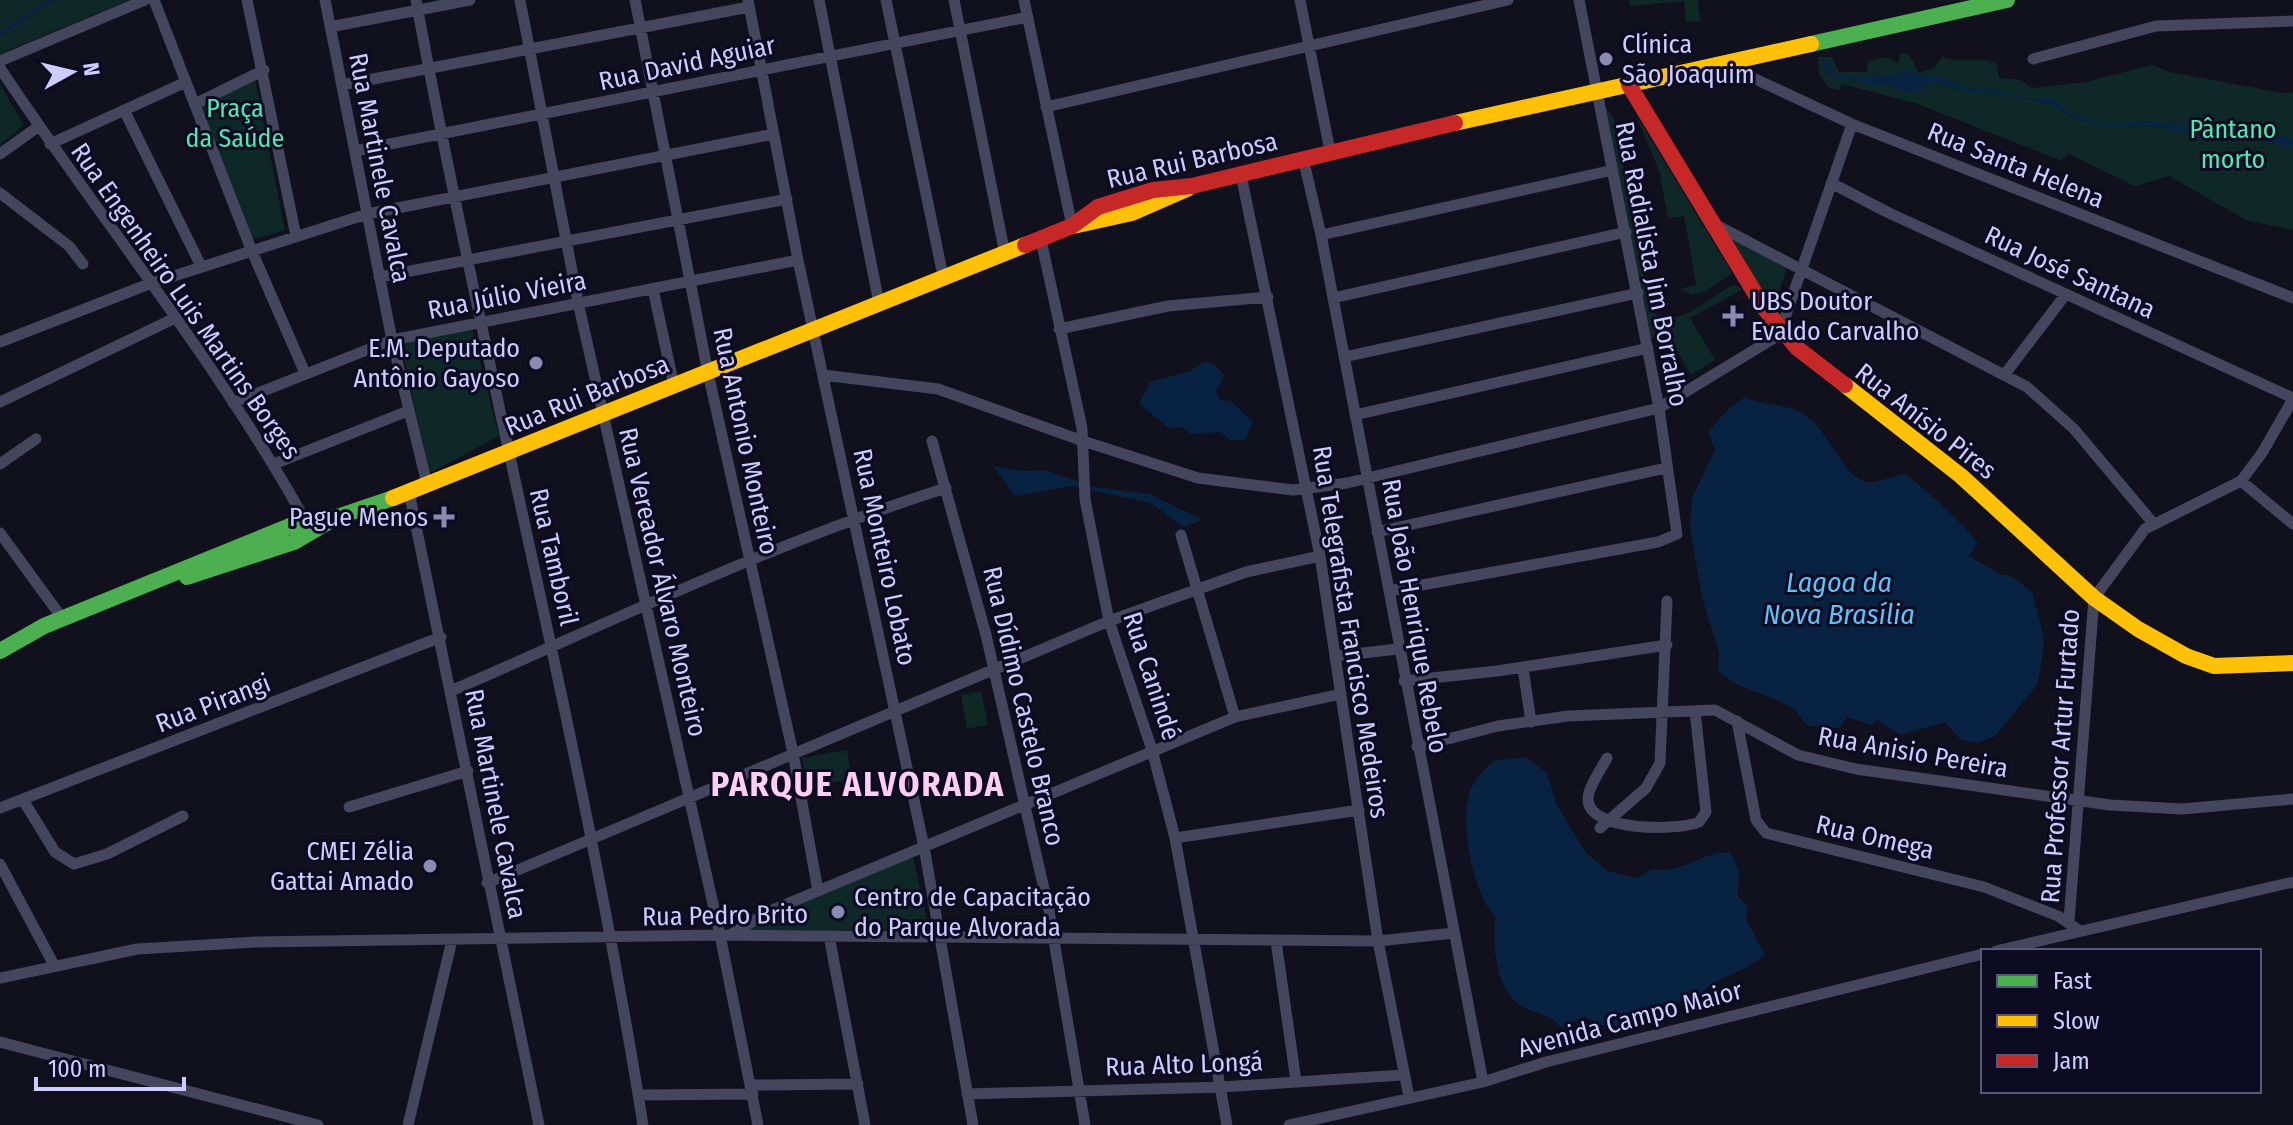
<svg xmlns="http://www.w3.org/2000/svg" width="2293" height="1125" font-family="'Fira Sans Condensed',sans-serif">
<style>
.green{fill:#0e2827}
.water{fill:#082241}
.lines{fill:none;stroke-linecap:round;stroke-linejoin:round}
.stream{stroke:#082241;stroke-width:3}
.street{stroke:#44465e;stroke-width:11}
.fast{stroke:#4caf50;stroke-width:16}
.slow{stroke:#ffc107;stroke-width:16}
.jam{stroke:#c62828;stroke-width:16}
.poi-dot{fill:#8b8ab0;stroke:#0d0b22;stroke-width:3}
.labels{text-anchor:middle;stroke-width:6;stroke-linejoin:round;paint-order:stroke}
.poi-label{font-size:26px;fill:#ccf;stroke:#0d0b22;text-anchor:start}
.street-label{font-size:26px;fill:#ccf;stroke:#0d0b22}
.park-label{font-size:26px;fill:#4ee9b2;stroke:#0d0b22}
.water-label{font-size:28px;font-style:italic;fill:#5ac4ff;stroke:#0d0b22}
.district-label{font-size:34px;font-weight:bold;letter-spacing:2px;fill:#ffcef2;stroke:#0d0b22}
</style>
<rect width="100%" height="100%" fill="#11101d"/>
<path class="green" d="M0,0h129l-129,54z
M1629,0h69l2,21 -14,1 -2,-21 -54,5z
M1901,53l8,1 10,19 15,-5 8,-11c19,7 35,-2 54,6l3,15 22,2 11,8 54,-6 66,-17 18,7 112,21 11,-1v138l-47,-10 -77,-44 -34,10 -66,-32 -9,6 -142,-56 -76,-20 -3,6 -10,-2 -10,-14 -1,-17h14l7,15h28l1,-11 18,-4 12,6z
M255,79l30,151 -34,10 -52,-135z
M0,85l24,40 -24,20z
M1604,107l10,11 37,192c24,25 60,-16 83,-25l9,4 -53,29 25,42 -24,15 -25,-42 13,-9 -32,16z
M1635,113l97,160 -26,18 -14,4 -12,-6 16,-4 -12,-69 -16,2 -9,-47z
M1731,239l56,28 -14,45z
M472,329l27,107 -69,37 -30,-131z
M981,691l7,34 -21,4 -6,-34z
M847,750l5,29 -44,8 -6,-29z
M913,856l16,74h-188z"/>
<path class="water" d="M1823,60h5l6,15c26,4 55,1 78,-5l9,6 19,1 33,13 19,-2 36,11 23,-1 18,15 38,12 39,-4 61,7 41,-6 18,9 27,7v10l-71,-15 -22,2 -52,-9 -41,1 -33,-9 -26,-14 -56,-12 -23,1 -26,-9 -24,-1 11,9 1,6 -6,-8 -18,3 -18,-8c-11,3 -14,0 -24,-3 -18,-5 -39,3 -42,-22z
M1204,362l9,1 11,12 -8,16 4,9 11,1 22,21 -8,18h-15l-9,-8 -30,2 -9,-7 -13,1 -30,-24 11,-22 40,-11z
M1745,397c22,10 44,5 64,21 18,13 37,62 58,64 10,1 27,-6 37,-8 13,7 68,57 73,69l-8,13 32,19h9l22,17 12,46 -2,23 -5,24 -42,51 -17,7 -17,-3 -16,-18 -44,13 -24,-15 -5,5 -25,-8 -7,11 -31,-2c-8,-4 -8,-12 -17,-18 -24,-15 -52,-17 -74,-37l1,-18 -17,-56 -12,-70 2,-29 23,-48 -7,-18 21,-24z
M993,466l30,5 22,-1 50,17 55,7 53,26 -20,7 -32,-24 -80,-17 -56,10z
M1526,757l21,16 10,33 30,48 21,17 30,7 14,-9c25,5 44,-11 65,-16 4,-1 9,0 13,-1l9,18 -1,26 10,11 -2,12 19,36c-25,21 -50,20 -71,45l-44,5 -12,19c-20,3 -37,6 -53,-8l-24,11c-14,-15 -25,-12 -38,-20 -30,-18 -29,-60 -28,-91 -22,-21 -36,-96 -25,-125 4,-12 15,-21 23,-30z"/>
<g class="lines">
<path class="stream" d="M0,34l52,-34"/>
<path class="street" d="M154,0l97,249 54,124
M247,0l49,236
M325,0l67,340 35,144
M416,0c69,376 167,747 227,1125
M520,0l58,302 142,633 38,190
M635,0l73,373 85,380 25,138
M748,0l50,260 126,587 49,278
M819,0l60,303
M886,0l57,276
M954,0l51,254
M1024,0l48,226
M1300,0l30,151
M330,27l140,-27
M2033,59l123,-33 137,-5
M0,61l145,-61
M1725,65l127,59 441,174
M0,68c100,151 218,294 306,454
M342,85l407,-78
M195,104l69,-34
M1046,107l462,-107
M124,110l77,156
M50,144l136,-62
M355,151l673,-134
M0,154l39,-28
M1303,158l18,77 162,847
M1241,175l79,381 58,385 31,156
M1831,183l58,30 404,185
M0,193l69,53 14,18
M1716,225l311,162 47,42 79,94
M1321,235l292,-65
M1041,240l41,188 3,71 15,77 9,45 43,129 23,88 52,287
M379,277l408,-78
M653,289l21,97
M1333,298l293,-66
M1059,329l109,-23 100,-9
M0,342l149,-58 218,-70 407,-80
M1344,357l294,-64
M2005,374l61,-80
M823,375l115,14 145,52 115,37 95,12 54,-7 312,-75 120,-73 73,-211
M0,402l173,-83
M233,403l159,-63 406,-80
M1355,415l293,-67
M932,441l54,194 63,276 36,214
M0,464l36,-25
M274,464l134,-53
M2241,481l52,43
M409,492l130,633
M1377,532l289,-64
M0,533l62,85
M1181,535l54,182
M1389,591l269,-49 19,-8 -18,-126 -80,-408
M1336,656l62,-7
M1523,668l8,54
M1404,681l93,-10 170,-26
M451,691c164,-71 324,-149 495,-203
M1737,721l19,99 10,13 218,54 74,29 22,15
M1417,747l81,-21 70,-10 147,-6 83,45 58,14 254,36 72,4 111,-10
M1607,758c-5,10 -19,29 -19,41 0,33 90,32 111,23l7,-10 -11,-101
M23,800l32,52 19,12 33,-10 76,-38
M349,807l119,-36
M0,808l441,-171
M1600,828l46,-40 14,-25 7,-162
M1175,838l184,-28
M0,864l54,101
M487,883l622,-262 137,-49 74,-16
M2069,921l25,-323 51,-69 96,-48 21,-28 31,-54
M730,935l40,-24 465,-194 106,-23
M829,936l36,189
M1276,941l20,140
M1996,951l297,-69
M0,978l137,-29 119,-7 464,-7 658,6 76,-8
M0,1042l318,83
M752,1085l106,-1
M967,1094l255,-7 181,-12
M638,1095l115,-1
M408,1125l44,-185
M1289,1125l194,-43 63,-20 437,-108"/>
<path class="fast" d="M1811,44l196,-44
M187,577l107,-35 34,-20
M0,651l44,-25 251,-102 42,-7 56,-19"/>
<path class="slow" d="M1455,123l356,-79
M1073,226l59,-13 55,-24
M1845,385l116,91 133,122 44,31 48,27 28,10 79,-3
M393,498l632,-253"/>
<path class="jam" d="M1629,85l135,223 33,40 48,37
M1025,245l47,-19 26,-19 55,-17 39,-4 263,-63"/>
</g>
<g class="poi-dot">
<circle cx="1606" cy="59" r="8"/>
<path d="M1729 304h8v8h8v8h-8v8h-8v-8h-8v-8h8z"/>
<circle cx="536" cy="363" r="8"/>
<path d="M440 505h8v8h8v8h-8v8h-8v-8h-8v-8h8z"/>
<circle cx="430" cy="866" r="8"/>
<circle cx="838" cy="912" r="8"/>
</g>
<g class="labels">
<g class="poi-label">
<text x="1622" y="53">Clínica<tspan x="1622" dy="30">São Joaquim</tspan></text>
<text x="1751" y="310">UBS Doutor<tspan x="1751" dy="30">Evaldo Carvalho</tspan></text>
<text x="520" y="357" text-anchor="end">E.M. Deputado<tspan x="520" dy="30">Antônio Gayoso</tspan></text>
<text x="428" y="526" text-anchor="end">Pague Menos</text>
<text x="414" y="860" text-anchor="end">CMEI Zélia<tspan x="414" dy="30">Gattai Amado</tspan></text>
<text x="854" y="906">Centro de Capacitação<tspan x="854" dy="30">do Parque Alvorada</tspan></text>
</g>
<g class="street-label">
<text transform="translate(687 63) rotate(-12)" y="9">Rua David Aguiar</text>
<text transform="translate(1192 160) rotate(-13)" y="9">Rua Rui Barbosa</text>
<text transform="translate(2016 165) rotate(22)" y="9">Rua Santa Helena</text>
<text transform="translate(380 168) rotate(79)" y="9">Rua Martinele Cavalca</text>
<text transform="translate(1652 264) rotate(79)" y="9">Rua Radialista Jim Borralho</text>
<text transform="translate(2070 272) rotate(25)" y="9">Rua José Santana</text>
<text transform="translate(507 295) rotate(-11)" y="9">Rua Júlio Vieira</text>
<text transform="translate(186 301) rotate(55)" y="9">Rua Engenheiro Luis Martins Borges</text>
<text transform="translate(587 395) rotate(-22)" y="9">Rua Rui Barbosa</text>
<text transform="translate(1926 421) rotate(38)" y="9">Rua Anísio Pires</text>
<text transform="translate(746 441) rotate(78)" y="9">Rua Antonio Monteiro</text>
<text transform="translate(554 557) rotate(77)" y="9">Rua Tamboril</text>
<text transform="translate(885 557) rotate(78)" y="9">Rua Monteiro Lobato</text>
<text transform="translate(663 582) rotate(77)" y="9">Rua Vereador Álvaro Monteiro</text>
<text transform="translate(1415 616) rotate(80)" y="9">Rua João Henrique Rebelo</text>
<text transform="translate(1351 632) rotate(81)" y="9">Rua Telegrafista Francisco Medeiros</text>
<text transform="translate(1152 676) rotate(72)" y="9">Rua Canindé</text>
<text transform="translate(213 703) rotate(-21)" y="9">Rua Pirangi</text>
<text transform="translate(1024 706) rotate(77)" y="9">Rua Dídimo Castelo Branco</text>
<text transform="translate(1913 752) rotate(10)" y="9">Rua Anisio Pereira</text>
<text transform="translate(2060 756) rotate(-86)" y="9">Rua Professor Artur Furtado</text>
<text transform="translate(496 804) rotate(79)" y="9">Rua Martinele Cavalca</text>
<text transform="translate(1875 837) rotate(13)" y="9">Rua Omega</text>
<text transform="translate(725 915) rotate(-1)" y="9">Rua Pedro Brito</text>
<text transform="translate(1630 1019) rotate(-15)" y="9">Avenida Campo Maior</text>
<text transform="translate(1184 1064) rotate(-2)" y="9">Rua Alto Longá</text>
</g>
<g class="park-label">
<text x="235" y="117">Praça<tspan x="235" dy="30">da Saúde</tspan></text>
<text x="2233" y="138">Pântano<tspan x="2233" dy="30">morto</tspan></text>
</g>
<g class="water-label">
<text x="1839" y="592">Lagoa da<tspan x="1839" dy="32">Nova Brasília</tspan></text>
</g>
<g class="district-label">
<text x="858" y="796">PARQUE ALVORADA</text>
</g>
</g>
<rect x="1981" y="949" width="280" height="144" fill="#0d0b22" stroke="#59587a" stroke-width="2"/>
<rect x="1997" y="975" width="40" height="12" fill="#4caf50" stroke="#59587a" stroke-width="2"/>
<text x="2053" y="989" font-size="24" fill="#ccccff">Fast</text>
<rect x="1997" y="1015" width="40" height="12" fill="#ffc107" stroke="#59587a" stroke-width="2"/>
<text x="2053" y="1029" font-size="24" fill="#ccccff">Slow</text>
<rect x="1997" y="1055" width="40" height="12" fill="#c62828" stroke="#59587a" stroke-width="2"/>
<text x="2053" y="1069" font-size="24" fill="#ccccff">Jam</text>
<g transform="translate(72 72) rotate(82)" stroke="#0d0b22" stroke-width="6" paint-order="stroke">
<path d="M0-6L14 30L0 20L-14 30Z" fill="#ccccff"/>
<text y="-12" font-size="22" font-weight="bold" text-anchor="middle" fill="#ccccff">N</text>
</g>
<path d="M36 1077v12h148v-12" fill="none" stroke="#ccccff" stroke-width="4"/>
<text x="48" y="1077" font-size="24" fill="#ccccff" stroke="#0d0b22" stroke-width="6" paint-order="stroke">100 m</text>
</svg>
